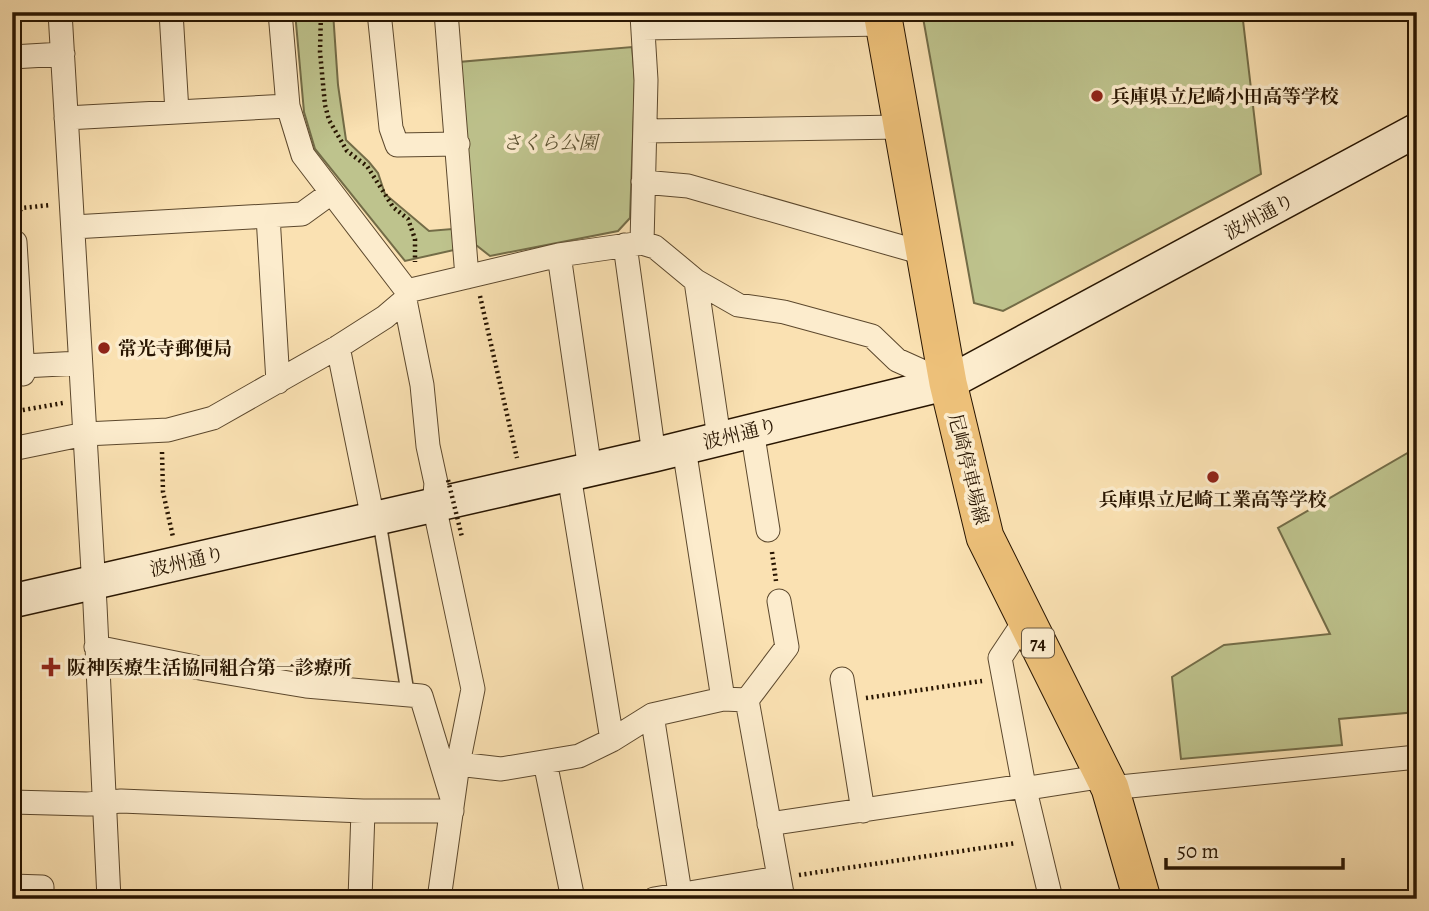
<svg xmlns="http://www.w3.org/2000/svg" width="1429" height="911" font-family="Alegreya,'Noto Serif JP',serif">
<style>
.green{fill:#bec38d;stroke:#736c47;stroke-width:2}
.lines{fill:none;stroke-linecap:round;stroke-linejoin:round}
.lane-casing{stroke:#5c482d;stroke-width:15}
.street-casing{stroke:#5c482d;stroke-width:25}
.secondary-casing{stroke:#281501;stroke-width:36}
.primary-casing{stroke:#281501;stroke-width:39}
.path{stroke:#281501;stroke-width:4.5;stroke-dasharray:2 3.5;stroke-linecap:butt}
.lane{stroke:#fceccd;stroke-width:12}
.street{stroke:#fceccd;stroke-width:23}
.secondary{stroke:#fceccd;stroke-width:33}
.primary{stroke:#edc079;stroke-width:37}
.path-bridge{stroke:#281501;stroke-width:4.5;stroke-dasharray:2 3.5;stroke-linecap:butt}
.poi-dot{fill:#8f2418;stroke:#fceccd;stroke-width:2.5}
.labels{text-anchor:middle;stroke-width:7;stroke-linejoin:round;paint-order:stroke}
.shield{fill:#fceccd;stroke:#68563e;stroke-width:2}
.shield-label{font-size:18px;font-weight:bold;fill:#281501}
.poi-label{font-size:19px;font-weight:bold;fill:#281501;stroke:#fceccd;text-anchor:start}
.park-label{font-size:19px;font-style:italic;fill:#5c5232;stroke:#fceccd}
.street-label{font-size:19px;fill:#281501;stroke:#fceccd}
</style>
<rect width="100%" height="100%" fill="#fae1b2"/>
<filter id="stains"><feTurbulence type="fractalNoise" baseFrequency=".00286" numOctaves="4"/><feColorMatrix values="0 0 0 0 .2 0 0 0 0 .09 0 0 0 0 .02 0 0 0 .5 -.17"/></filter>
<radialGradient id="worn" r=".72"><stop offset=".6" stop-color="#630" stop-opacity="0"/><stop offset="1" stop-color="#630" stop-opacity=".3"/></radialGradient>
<path class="green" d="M295,12h38l5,73 8,55 23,22 9,11 7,21 44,37 23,-2 2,21 -49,11 -90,-112 -11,-37z
M922,12h320l19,162 -258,137 -29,-8z
M632,47l3,34 -5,137 -12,13 -128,25 -14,-11 -17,-183z
M1411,451h6v261l-78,7 3,26 -161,14 -9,-82 52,-32 106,-11 -52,-106z"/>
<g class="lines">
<g class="lane-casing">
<path id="lane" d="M379,519l29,176"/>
</g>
<g class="street-casing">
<path id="street" d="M60,12l35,593 14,294
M171,12l6,100
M280,12l8,94 15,49 104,136 -2,9 17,85 6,61 8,37 -2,22 39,184 -15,75 -19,135
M379,12l12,116 6,17 61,-1
M446,12l21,265
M643,28l241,-4
M12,57l51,-3
M66,118l222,-12
M645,131l255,-4
M643,182l45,4 235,67
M268,216l10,166
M73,227l229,-13 29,-21
M15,242l8,132
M642,243l4,-163 -4,-65
M625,245l29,210
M559,255l31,215
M696,281l23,157
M407,291l152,-36 83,-12 13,4 41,34 42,24 46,7 88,24 25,24 51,23
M338,347l35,172
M23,366l57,-3
M752,430l16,100
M684,448l39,251
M12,449l73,-15 83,-4 45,-12 125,-71 47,-30 20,-17
M569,475l43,265
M1026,619l-26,39 24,128 27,113
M96,647l109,22 101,17 115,10 30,99
M842,679l21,132
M747,700l36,199
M652,715l28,178
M545,762l28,137
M458,764l43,5 78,-13 33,-16 40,-25 71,-16 24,1 40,-53 -8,-46
M1110,788l307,-31
M12,802l75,2 34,-3 242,10h89
M769,824l255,-38 11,1 70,-11
M12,886l30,1v12
M360,899l3,-88
M654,899l125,-21"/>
</g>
<g class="secondary-casing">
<path id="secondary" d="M12,601l642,-146 294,-72 469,-253"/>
</g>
<g class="primary-casing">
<path id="primary" d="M882,12l66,371 37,154 125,251 32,111"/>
</g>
<path class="path" d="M321,12l-1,40 5,53 4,15 18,31 20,15 26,41 15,12 7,20v23
M16,220v-5l6,-7 29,-3
M480,296l37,162
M12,412l51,-9
M162,452l1,40 10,45
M772,552l4,29
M866,698l116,-17
M799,875l217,-32"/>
<use href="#lane" class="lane"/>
<use href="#street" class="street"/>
<use href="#secondary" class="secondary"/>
<use href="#primary" class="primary"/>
<path class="path-bridge" d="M448,480l14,57"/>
</g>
<g class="poi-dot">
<circle cx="1097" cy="96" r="7"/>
<circle cx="104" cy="348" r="7"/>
<circle cx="1213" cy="477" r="7"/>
<path d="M47.5 656.5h7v7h7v7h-7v7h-7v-7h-7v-7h7z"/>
</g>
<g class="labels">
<rect class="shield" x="1022" y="628.5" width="32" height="29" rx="5"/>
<g class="shield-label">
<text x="1038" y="649">74</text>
</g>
<g class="poi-label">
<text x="1111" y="103">兵庫県立尼崎小田高等学校</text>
<text x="118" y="355">常光寺郵便局</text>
<text x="1213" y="506" text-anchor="middle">兵庫県立尼崎工業高等学校</text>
<text x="67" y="674">阪神医療生活協同組合第一診療所</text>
</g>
<g class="park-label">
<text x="550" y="149">さくら公園</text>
</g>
<g class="street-label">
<text transform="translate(1259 216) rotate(-28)" y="7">波州通り</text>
<text transform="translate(740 433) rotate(-14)" y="7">波州通り</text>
<text transform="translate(969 469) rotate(76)" y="7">尼崎停車場線</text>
<text transform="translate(187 561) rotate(-13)" y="7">波州通り</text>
</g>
</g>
<rect width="1429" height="911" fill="none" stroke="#fae1b2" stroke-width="42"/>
<rect x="14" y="14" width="1401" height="883" fill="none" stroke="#281501" stroke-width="3.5"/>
<rect x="21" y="21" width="1387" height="869" fill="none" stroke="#281501" stroke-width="2"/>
<path d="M1166 858v10h177v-10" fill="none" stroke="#281501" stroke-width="3.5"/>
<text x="1177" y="858" font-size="21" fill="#281501" stroke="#fceccd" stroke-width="5" paint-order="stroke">50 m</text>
<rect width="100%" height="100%" filter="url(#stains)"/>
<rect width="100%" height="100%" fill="url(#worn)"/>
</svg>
